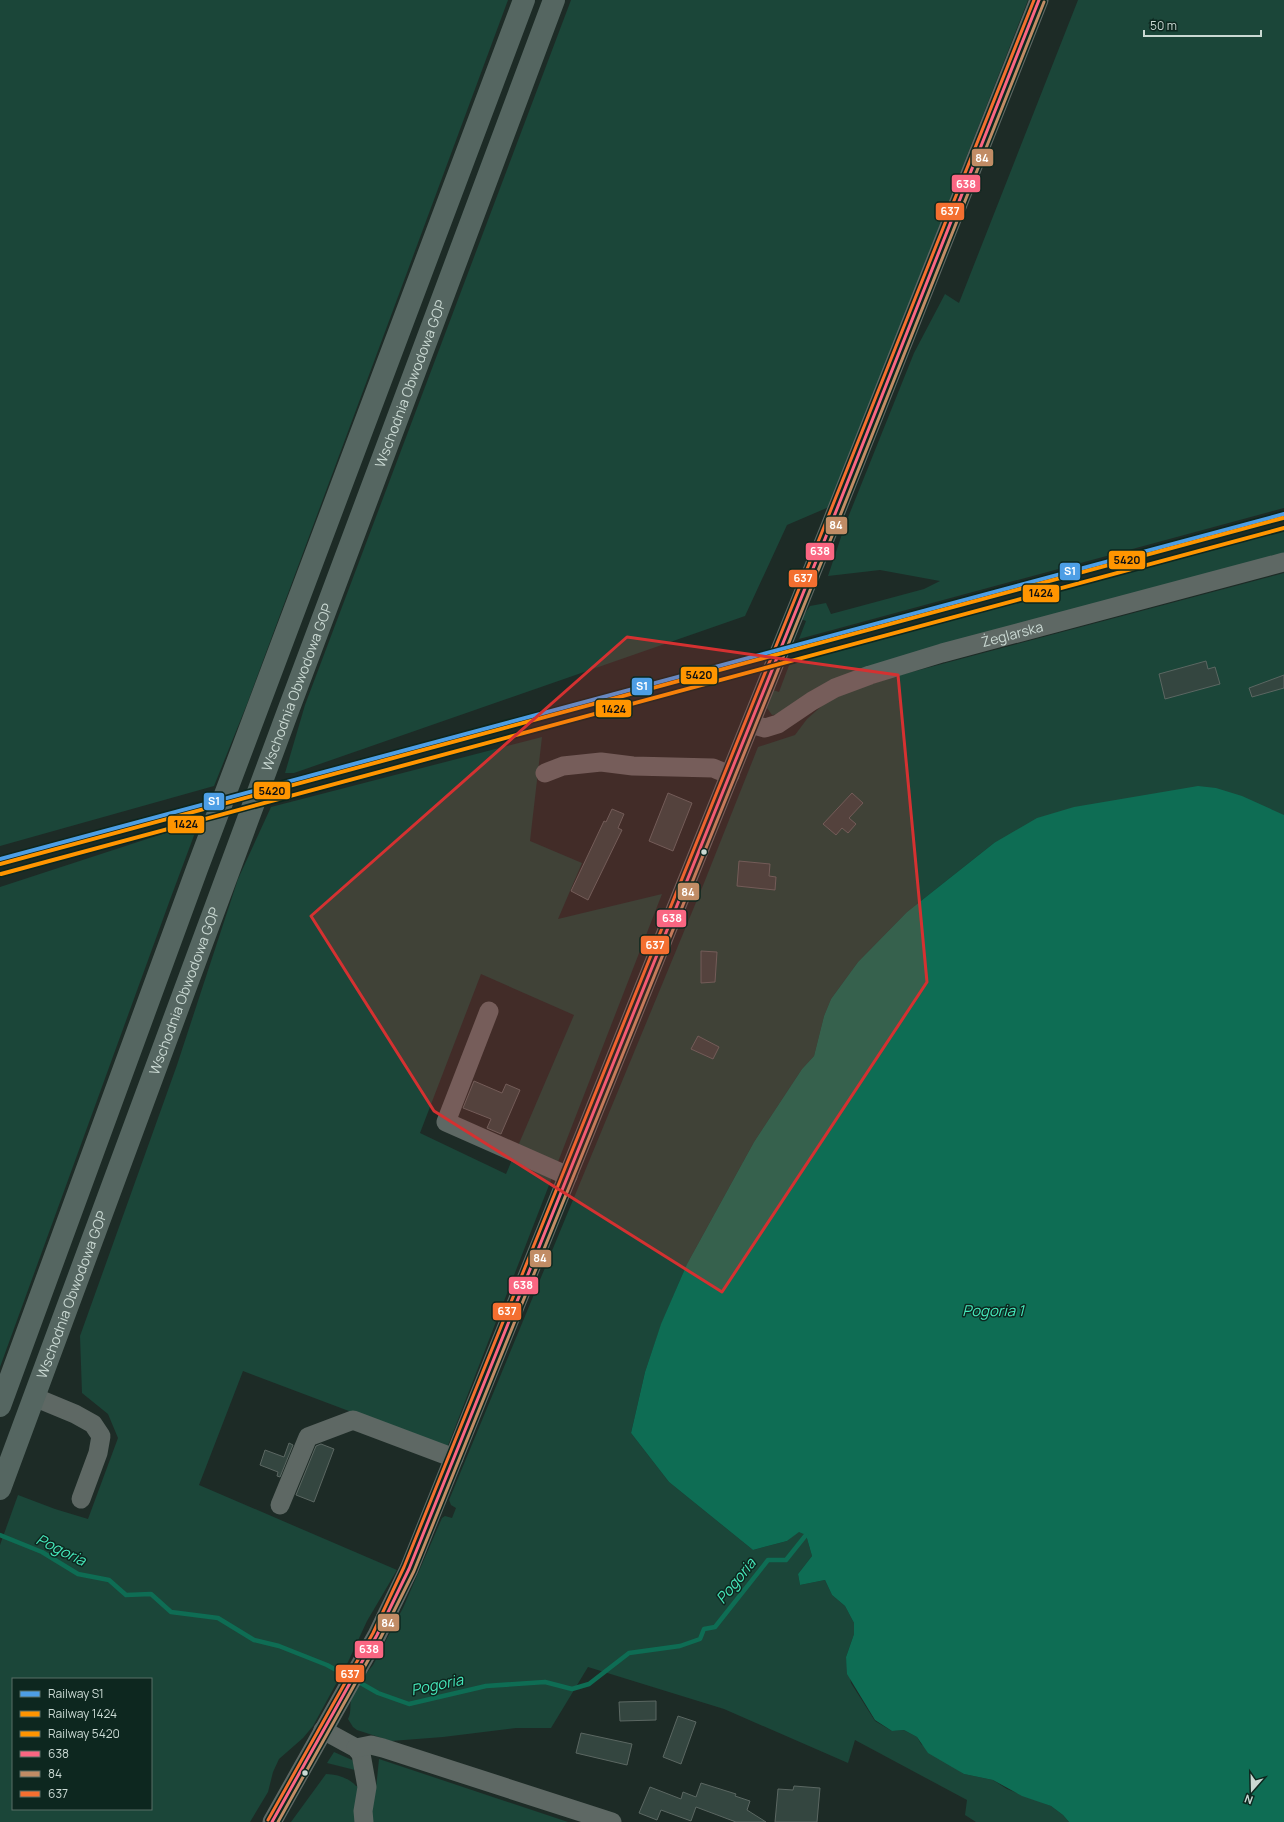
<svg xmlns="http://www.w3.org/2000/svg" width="1284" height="1822" font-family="Manrope,sans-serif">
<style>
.green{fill:#1b4639;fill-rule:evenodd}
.water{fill:#0e6d54}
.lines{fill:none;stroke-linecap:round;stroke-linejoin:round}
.stream{stroke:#0e6d54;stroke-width:4.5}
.building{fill:#344640;stroke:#5b6762}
.minor{stroke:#5e6864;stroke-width:19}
.highway{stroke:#556661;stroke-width:22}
.bus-1-casing{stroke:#0d271f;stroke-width:6}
.bus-2-casing{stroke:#0d271f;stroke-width:6}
.bus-3-casing{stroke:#0d271f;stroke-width:6}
.bus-1{stroke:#fa6682;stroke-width:3}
.bus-2{stroke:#c18c65;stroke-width:3}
.bus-3{stroke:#f46f30;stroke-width:3}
.rail-1-casing{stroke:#0d271f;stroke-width:7}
.rail-2-casing{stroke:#0d271f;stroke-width:7}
.rail-3-casing{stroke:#0d271f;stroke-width:7}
.rail-1{stroke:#4d9ee5;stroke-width:4}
.rail-2{stroke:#ff9500;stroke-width:4}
.rail-3{stroke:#ff9500;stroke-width:4}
.marked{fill:#d53131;fill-opacity:0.2;stroke:#d53131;stroke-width:3;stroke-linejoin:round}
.bus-dot{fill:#cad9d3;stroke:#0d271f;stroke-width:1.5}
.labels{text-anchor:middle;stroke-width:3;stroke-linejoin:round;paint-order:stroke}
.street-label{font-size:14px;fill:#cad9d3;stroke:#0d271f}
.water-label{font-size:15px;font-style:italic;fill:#46e9bb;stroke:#0d271f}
.line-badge{stroke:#0d271f;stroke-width:1.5}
.badge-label{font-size:11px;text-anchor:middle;font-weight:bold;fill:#fff}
.pale-badge-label{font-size:11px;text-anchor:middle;font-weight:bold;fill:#111}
</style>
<rect width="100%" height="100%" fill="#1d2b26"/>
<path class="green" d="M0,0h508l-261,704 -33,82 -214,60z
M571,0h457l-199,507 -42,18 -42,91 -451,157h-9l20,-68z
M1078,0h206v508l-485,131 7,-18 -5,-2 9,-13 16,-3 5,11 93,-25 16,-8 -60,-11 -52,6 17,-51 69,-172 31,-59 14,9z
M1284,528v26l-460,130 -13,7 -30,23 -9,1 -5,-7 6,-18 6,2 12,-32z
M1284,573v242l-290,28 -87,69 -49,50 -27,37 -7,17 -10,40 -12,13 -48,73 -67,122 -26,61 -16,47 -14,61 38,49 84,68 34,-9 12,-10 7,4 6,21 -14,18 2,11 25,-5 7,15 13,11 9,17v11l-8,23 5,26 24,38 17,10 12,-1 13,7 4,7 43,30 29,6 14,9 44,17 12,9 6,7h-93l-11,-7 2,-15 -112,-60 -7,23 -124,-54 -136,-42 -37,61h-35l-73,9 -52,4 -34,-11 -4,-3 -5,-8c4,-7 1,-15 4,-22 5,-12 13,-22 21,-32l30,-57 39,-90 3,-2 7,2 4,-10 -5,-3 -2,-5 255,-617 54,-136 37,-12 12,-16 18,-16 23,-11 45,-15z
M542,737l-12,104 52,22 -24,56 104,-25 -215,554 -204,-77 -44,114 198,85 -30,51 -19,41 -35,64 -10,12 -24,21 -6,13 -5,20 -18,30h-250v-277l18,-50 37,14 33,10 30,-81 -10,-24 -26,-21 -2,-57 97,-271 61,-186 33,-72zM481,974l93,41 -68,159 -86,-41zM13,1679h138v130h-138z
M199,822l-28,75 -171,470v-480z
M334,1752l18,8 7,11 -32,-8z
M379,1759l189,63h-277l35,-48c11,0 23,4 30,12l20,3z"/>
<path class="water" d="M1198,786l18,2 26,8 42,19v1007h-215l-6,-7 -12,-9 -29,-10 -29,-16 -29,-6 -36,-21 -11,-16 -13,-7 -12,1 -17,-11 -28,-46 -1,-17 8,-23v-11l-9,-17 -13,-11 -7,-15 -25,5 -2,-11 14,-18 -6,-21 -7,-3 -12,9 -34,9 -84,-68 -38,-49 14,-61 16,-48 26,-60 67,-122 48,-73 12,-13 10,-40 7,-17 27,-37 49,-50 87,-69 43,-25 37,-11z"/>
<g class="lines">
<path class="stream" d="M0,1535l42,17 36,22 31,6 17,15 25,-1 20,18 47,6 36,22 25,6 48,19 22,12
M357,1681l21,12 31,11 77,-18 59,-4 27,7 17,-5 40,-31 51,-7 20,-7 4,-10 11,-2 53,-67h18l20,-25"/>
</g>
<path class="building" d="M1206,661l2,8 7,-2 5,17 -55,15 -6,-25z
M1284,675v13l-32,9 -3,-9z
M668,793l24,10 -19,48 -24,-10z
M852,793l11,10 -14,15 7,6 -8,9 -6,-5 -6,7 -13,-11z
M612,809l12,5 -6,14 4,2 -34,70 -17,-9 33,-70 2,1z
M739,861l31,3 -1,12 7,1 -1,13 -38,-4z
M701,951l16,1 -2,30 -14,1z
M698,1036l21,11 -6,12 -22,-10z
M474,1081l28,12 4,-9 14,6 -19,44 -14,-6 4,-9 -28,-11z
M289,1443l4,2 -13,32 -3,-1 1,-4 -18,-7 5,-15 19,7z
M321,1444l13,5 -20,53 -18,-7 20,-49z
M656,1701v19l-36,1 -1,-19z
M678,1716l18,6 -15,42 -18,-7z
M581,1733l51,11 -5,21 -51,-12z
M701,1783l35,11 -1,2 15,5 -3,9 19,12h-30l-40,-15 -5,14 -30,-11 -4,10 -18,-7 11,-26 31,12 2,-7 13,5z
M794,1786l26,2 -3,34h-42l3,-33 15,1z"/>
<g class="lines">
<g class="minor">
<path id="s1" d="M751,724l14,4 13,-4 34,-23 23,-13 35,-13 72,-22 342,-91"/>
<path d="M545,773l18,-7 38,-4 32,4 80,2 17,7"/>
<path d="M489,1011l-43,111 122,54"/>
<path d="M34,1397l41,17 18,10 8,12 -3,17 -17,46"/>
<path d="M280,1505l28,-68 45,-17 101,38"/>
<path d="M323,1730l33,18 5,6 6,33 -4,24 1,11"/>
<path d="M356,1748l15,-3 12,3 229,74"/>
<path d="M272,1822l105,-187 32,-66 420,-1040 210,-529"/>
</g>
<g class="highway">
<path d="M0,1406l197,-537 327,-869"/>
<path id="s2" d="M0,1489l288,-778 266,-711"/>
</g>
<g class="bus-1-casing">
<path id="bus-1" d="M272,1822l105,-187 32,-66 420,-1040 210,-529"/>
</g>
<g class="bus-2-casing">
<path id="bus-2" d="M278,1822l103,-185 33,-66 420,-1040 210,-529"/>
</g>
<g class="bus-3-casing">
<path id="bus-3" d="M268,1820l105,-187 31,-66 420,-1040 210,-527"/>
</g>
<use href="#bus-1" class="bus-1"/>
<use href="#bus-2" class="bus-2"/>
<use href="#bus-3" class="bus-3"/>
<g class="rail-1-casing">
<path id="rail-1" d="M0,859l1284,-345"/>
</g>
<g class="rail-2-casing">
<path id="rail-2" d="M1,874l1283,-346"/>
</g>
<g class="rail-3-casing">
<path id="rail-3" d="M0,864l1283,-346"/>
</g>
<use href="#rail-1" class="rail-1"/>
<use href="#rail-2" class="rail-2"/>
<use href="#rail-3" class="rail-3"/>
</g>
<path class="marked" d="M627,637l271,38 29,307 -205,310 -288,-181 -123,-195z"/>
<g class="bus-dot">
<circle cx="704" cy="852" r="3.5"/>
<circle cx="305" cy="1773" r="3.5"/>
</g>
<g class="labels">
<g class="street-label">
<text dy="5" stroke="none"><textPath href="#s2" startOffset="1179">Wschodnia Obwodowa GOP</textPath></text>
<text dy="5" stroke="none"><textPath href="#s1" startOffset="281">Żeglarska</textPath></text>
<text dy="5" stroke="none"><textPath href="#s2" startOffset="855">Wschodnia Obwodowa GOP</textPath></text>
<text dy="5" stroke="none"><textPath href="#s2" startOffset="531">Wschodnia Obwodowa GOP</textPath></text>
<text dy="5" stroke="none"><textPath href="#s2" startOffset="207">Wschodnia Obwodowa GOP</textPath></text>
</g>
<g class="water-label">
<text x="993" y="1316">Pogoria 1</text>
<text transform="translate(61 1550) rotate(26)" y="5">Pogoria</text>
<text transform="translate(736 1581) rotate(-51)" y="5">Pogoria</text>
<text transform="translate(437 1685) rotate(-12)" y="5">Pogoria</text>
</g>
</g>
<g class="line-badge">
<rect x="971" y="148" width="23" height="19" rx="4" fill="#c18c65"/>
<rect x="951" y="174" width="30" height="19" rx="4" fill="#fa6682"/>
<rect x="935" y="202" width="30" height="19" rx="4" fill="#f46f30"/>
<rect x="825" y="516" width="23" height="19" rx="4" fill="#c18c65"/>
<rect x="805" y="542" width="30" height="19" rx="4" fill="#fa6682"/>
<rect x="1108" y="550" width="38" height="20" rx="4" fill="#ff9500"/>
<rect x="1059" y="562" width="22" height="19" rx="4" fill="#4d9ee5"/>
<rect x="788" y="569" width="30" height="19" rx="4" fill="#f46f30"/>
<rect x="1022" y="584" width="38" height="19" rx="4" fill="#ff9500"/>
<rect x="680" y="666" width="38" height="19" rx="4" fill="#ff9500"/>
<rect x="631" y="677" width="22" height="19" rx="4" fill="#4d9ee5"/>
<rect x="595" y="699" width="37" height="19" rx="4" fill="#ff9500"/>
<rect x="253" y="781" width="38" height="19" rx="4" fill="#ff9500"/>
<rect x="203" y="792" width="22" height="19" rx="4" fill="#4d9ee5"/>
<rect x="167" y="815" width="38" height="19" rx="4" fill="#ff9500"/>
<rect x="677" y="882" width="23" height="19" rx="4" fill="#c18c65"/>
<rect x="656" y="909" width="31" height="19" rx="4" fill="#fa6682"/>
<rect x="640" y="935" width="30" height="20" rx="4" fill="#f46f30"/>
<rect x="529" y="1249" width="23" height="19" rx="4" fill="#c18c65"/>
<rect x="508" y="1276" width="31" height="19" rx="4" fill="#fa6682"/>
<rect x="492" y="1302" width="30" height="19" rx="4" fill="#f46f30"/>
<rect x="377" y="1613" width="23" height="19" rx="4" fill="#c18c65"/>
<rect x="354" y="1640" width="30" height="19" rx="4" fill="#fa6682"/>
<rect x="335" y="1664" width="30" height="19" rx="4" fill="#f46f30"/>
</g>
<g class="badge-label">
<text x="982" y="162">84</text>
<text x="966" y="188">638</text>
<text x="950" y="215">637</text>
<text x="836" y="529">84</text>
<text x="820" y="555">638</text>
<text x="1070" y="575">S1</text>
<text x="803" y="582">637</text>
<text x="642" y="690">S1</text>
<text x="214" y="805">S1</text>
<text x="688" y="896">84</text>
<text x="672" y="922">638</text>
<text x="655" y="949">637</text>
<text x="540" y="1262">84</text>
<text x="523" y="1289">638</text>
<text x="507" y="1315">637</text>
<text x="388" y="1627">84</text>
<text x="369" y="1653">638</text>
<text x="350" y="1678">637</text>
</g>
<g class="pale-badge-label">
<text x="1127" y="564">5420</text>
<text x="1041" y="597">1424</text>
<text x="699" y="679">5420</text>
<text x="614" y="713">1424</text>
<text x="272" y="795">5420</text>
<text x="186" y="828">1424</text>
</g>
<rect x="12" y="1678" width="140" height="132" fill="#0d271f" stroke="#596e67"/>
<rect x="20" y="1691" width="20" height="6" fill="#4d9ee5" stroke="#596e67"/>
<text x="48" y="1698" font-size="12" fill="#cad9d3">Railway S1</text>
<rect x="20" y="1711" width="20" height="6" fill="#ff9500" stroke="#596e67"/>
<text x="48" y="1718" font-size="12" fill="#cad9d3">Railway 1424</text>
<rect x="20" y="1731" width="20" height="6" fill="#ff9500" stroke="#596e67"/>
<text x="48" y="1738" font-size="12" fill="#cad9d3">Railway 5420</text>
<rect x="20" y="1751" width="20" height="6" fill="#fa6682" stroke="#596e67"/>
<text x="48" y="1758" font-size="12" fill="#cad9d3">638</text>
<rect x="20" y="1771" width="20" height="6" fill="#c18c65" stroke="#596e67"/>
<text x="48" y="1778" font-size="12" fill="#cad9d3">84</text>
<rect x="20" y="1791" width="20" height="6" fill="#f46f30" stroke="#596e67"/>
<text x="48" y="1798" font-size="12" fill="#cad9d3">637</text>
<g transform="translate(1252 1790) rotate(200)" stroke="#0d271f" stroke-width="3" paint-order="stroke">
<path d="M0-3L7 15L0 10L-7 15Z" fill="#cad9d3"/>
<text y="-6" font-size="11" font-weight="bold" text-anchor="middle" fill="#cad9d3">N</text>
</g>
<path d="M1144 30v6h117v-6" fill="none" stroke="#cad9d3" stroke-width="2"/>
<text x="1150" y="30" font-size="12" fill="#cad9d3" stroke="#0d271f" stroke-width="3" paint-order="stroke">50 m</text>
</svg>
